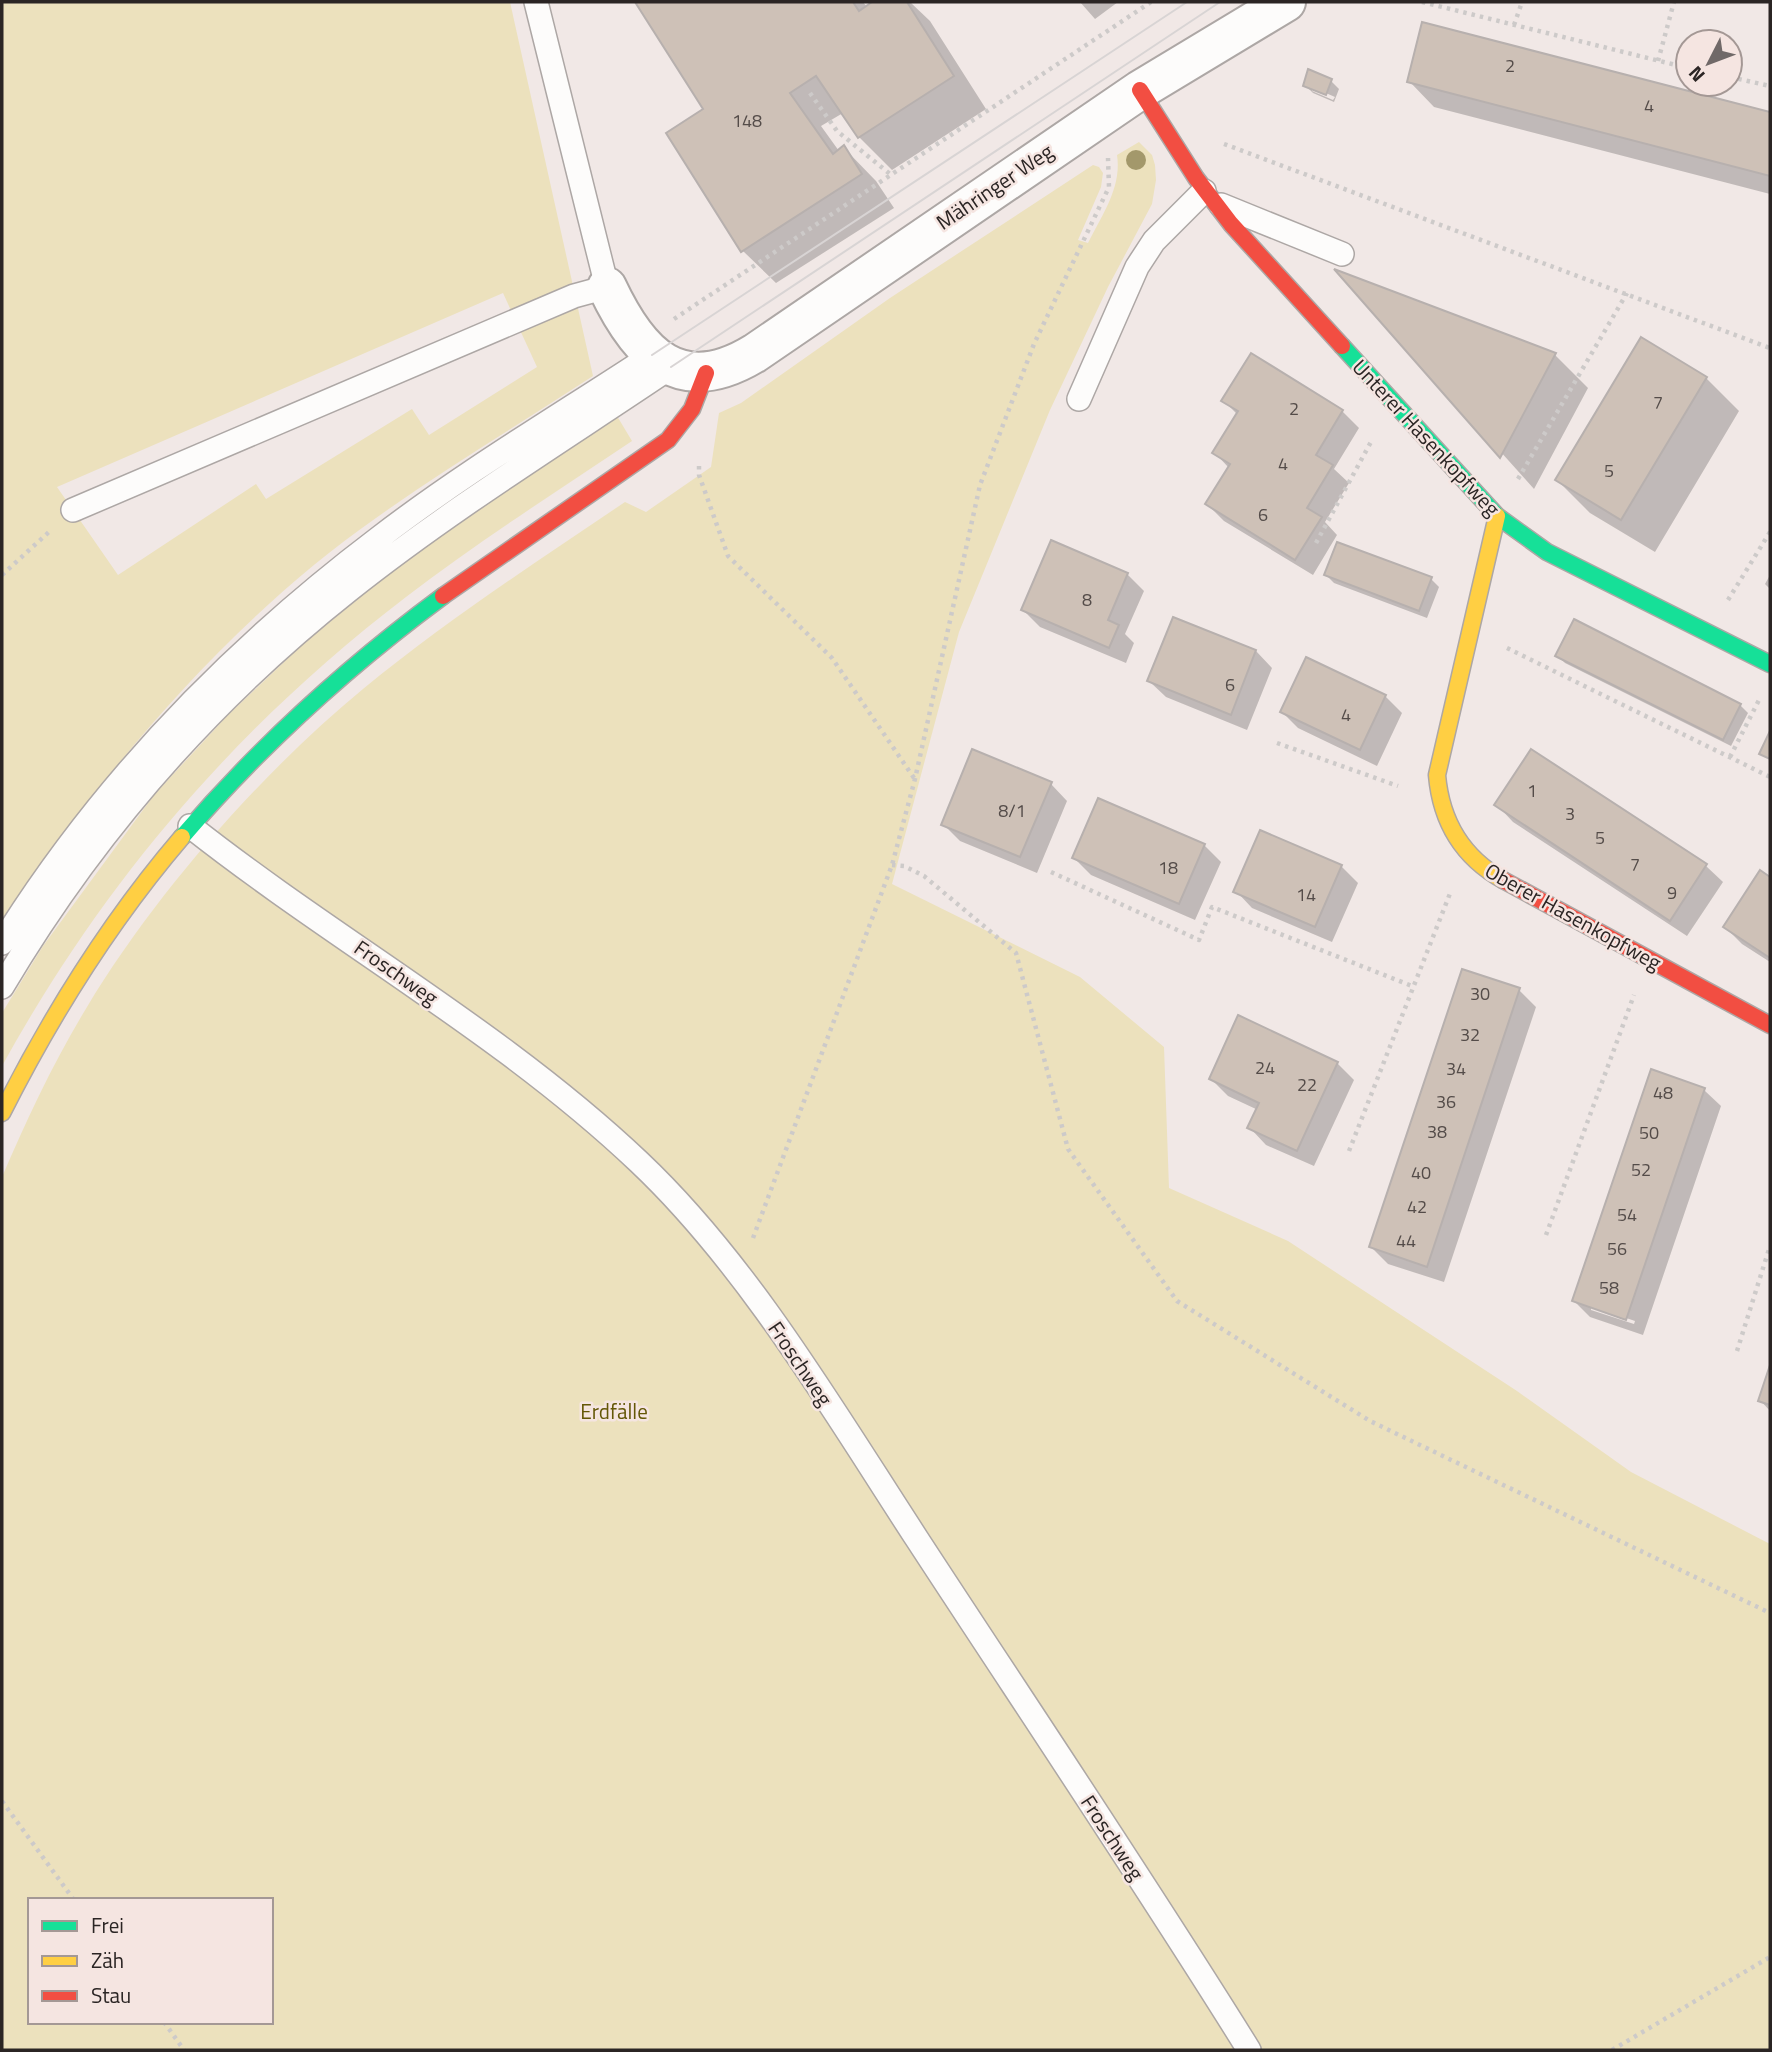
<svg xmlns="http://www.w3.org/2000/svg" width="1772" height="2052" font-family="'Titillium Web',sans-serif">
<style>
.green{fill:#ece1bd;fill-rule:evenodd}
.shadow{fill:#0003;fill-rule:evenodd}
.building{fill:#cec1b7;stroke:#b7b0ae;stroke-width:2}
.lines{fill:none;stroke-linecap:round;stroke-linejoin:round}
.lane-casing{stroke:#ada7a5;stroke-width:26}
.street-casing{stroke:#ada7a5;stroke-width:42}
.fast-casing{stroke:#ada7a5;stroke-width:19}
.slow-casing{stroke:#ada7a5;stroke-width:19}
.jam-casing{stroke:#ada7a5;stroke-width:19}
.path{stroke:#cdcac9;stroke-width:4.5;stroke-dasharray:3.5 5;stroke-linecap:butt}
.lane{stroke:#fdfcfb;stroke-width:23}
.street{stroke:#fdfcfb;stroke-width:38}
.fast{stroke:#16e098;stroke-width:16}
.slow{stroke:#ffcf43;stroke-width:16}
.jam{stroke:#f24e42;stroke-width:16}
.tram{stroke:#d8d4d4;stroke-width:2}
.tree{fill:#a3986b}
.labels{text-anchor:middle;stroke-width:5;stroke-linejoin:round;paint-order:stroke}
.number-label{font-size:18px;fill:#544c49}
.street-label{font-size:21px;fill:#2b2524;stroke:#f5e5e1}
.park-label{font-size:21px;fill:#645707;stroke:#f5e5e1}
</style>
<rect width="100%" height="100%" fill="#f1e8e6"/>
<path class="green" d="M2,2h508l83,374c-72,47 -147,92 -217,142 -146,102 -279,258 -374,407zM503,293l34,74 -108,68 -17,-26 -146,90 -10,-15 -138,91 -61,-88z
M1139,142l13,13 3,10 1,15 -4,24 -44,83 -58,123 -91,222 -67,252 188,93 84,70 5,141 119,53 229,150 114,81 139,72v506h-1768v-873c25,-58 52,-116 85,-170 68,-113 174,-234 276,-318 83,-68 173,-127 262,-187l21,10 65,-45 8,-54 22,-10 149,-105 203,-133 6,2 4,6 -2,14 -23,53 10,3c14,-28 34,-56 29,-88zM30,1900h241v122h-241z
M617,416l15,25c-76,51 -153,100 -226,156 -169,129 -302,284 -404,469v-53l41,-67 111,-151 73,-79 76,-72 83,-68 77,-57z"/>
<path class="shadow" d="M637,2h226l4,5 9,-5h34l20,19 56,88 -94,61 -33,-33 -16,-24 -22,13 18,25 5,-3 32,33 18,27 -118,75 -33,-32 -38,-141z
M1080,2h38l-23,17z
M1423,24l347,90v80l-336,-87 -25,-26z
M1331,81l8,8 -5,13 -21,-9 -8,-8zM1312,87l23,10 -2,3 -21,-9z
M1340,273l215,82 33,33 -54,101z
M1706,378l33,33 -84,141 -65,-39 -33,-33z
M1224,401l118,10 17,17 -25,41 15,14 -24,39 12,13 -24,40 -89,-54 -17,-17 22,-36 -14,-15 23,-38z
M1127,574l17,17 -19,43 9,9 -8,20 -86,-36 -17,-17z
M1326,575l105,4 8,8 -12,31 -93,-35z
M1770,575v14l-5,-5z
M1256,651l16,17 -25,62 -81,-33 -17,-16z
M1557,655l183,50 8,8 -17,33 -166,-83z
M1385,696l17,17 -25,53 -79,-38 -16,-16z
M1532,751l174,115 17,16 -36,54 -174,-114 -16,-17z
M1051,784l16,17 -30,72 -77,-32 -17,-17z
M1204,845l17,17 -26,58 -104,-45 -17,-17z
M1341,866l17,17 -26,59 -80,-34 -16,-17z
M1760,872l10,7v83l-28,-18 -17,-17z
M1519,990l17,17 -92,275 -56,-18 -17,-17z
M1337,1063l17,17 -40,86 -48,-21 -16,-17 8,-18 -30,-14 -17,-17z
M1704,1090l17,16 -78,229 -53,-18 -16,-16zM1591,1306l44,15 -1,3 -43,-14z
M1770,1370v41l-10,-11z"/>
<path class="building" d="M635,2h218l6,9 13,-9h35l47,74 -96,62 -42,-62 -26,17 43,61 11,-9 18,29 -121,78 -75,-119 37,-24z
M1422,22l348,90v64l-363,-94z
M1308,69l24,10 -6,16 -23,-9z
M1334,269l222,84 -56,105z
M1641,337l66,40 -86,143 -66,-40z
M1251,353l92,57 -27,45 17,10 -26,43 15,9 -27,43 -90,-56 25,-40 -18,-11 26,-42 -17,-10z
M1051,540l77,33 -20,47 11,5 -10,23 -88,-38z
M1337,542l95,35 -13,34 -95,-36z
M1173,617l83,33 -25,65 -84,-34z
M1574,619l167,85 -18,36 -168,-84z
M1306,657l80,38 -26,55 -80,-38z
M1770,731v28l-11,-5z
M972,749l80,33 -32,75 -79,-32z
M1531,749l176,115 -37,57 -176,-116z
M1098,798l107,46 -26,60 -107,-46z
M1260,830l82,35 -27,62 -82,-35z
M1760,870l10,7v81l-47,-31z
M1462,969l58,19 -93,279 -58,-20z
M1238,1015l100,47 -41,89 -50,-23 12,-25 -50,-24z
M1651,1069l54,19 -79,232 -54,-19z
M1770,1365v40l-12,-4z"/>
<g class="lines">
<g class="lane-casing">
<path id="lane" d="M1221,205l121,49
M1079,399l58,-132 17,-26 50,-50
M73,510l501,-214 33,-9 -71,-285
M190,826c147,116 313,207 449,336 110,104 195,250 278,377 111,170 225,339 332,511
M2,943c98,-157 229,-293 377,-405 87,-67 182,-123 273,-183
M2,987c90,-152 208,-287 347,-397 102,-81 214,-150 322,-223"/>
</g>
<g class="street-casing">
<path id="street" d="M607,287c32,68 73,112 148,66l385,-263 146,-88"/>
</g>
<g class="fast-casing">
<path id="fast" d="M1342,346l155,170 50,36 223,112
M182,837c78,-91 165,-170 261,-241"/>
</g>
<g class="slow-casing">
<path id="slow" d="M1497,516l-60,259c4,46 25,82 66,105
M2,1113c50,-99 108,-192 180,-276"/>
</g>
<g class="jam-casing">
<path id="jam" d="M1140,90l56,88 35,46 111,122
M443,596l225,-156 24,-31 14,-36
M1503,880l267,145"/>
</g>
<path class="path" d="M1422,2l266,66
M1514,25l8,-23
M1658,61l16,-59
M1730,77l40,9
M810,93l27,38 53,43
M1224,144l546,204
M674,319l477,-317
M699,466v9l29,81 104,102 82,120
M1518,479l109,-186
M1316,543l56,-103
M2,575l48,-44
M1728,600l42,-68
M1507,648l263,129
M1277,743l121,43
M1730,757l29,-57
M892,865l12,1 20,10 92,77 52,196 109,152 193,120 400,192
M1051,872l148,68 13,-33 200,79
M1349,1151l102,-260
M1546,1235l88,-240
M753,1238l139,-373 23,-86 65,-294 54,-141 75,-157 -1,-29
M1737,1351l33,-105
M2,1801l72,99
M164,2022l20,28
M1612,2050l158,-93"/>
<use href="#lane" class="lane"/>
<use href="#street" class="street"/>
<use href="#fast" class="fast"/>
<use href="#slow" class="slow"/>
<use href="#jam" class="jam"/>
<path class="tram" d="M652,355l535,-353
M671,367l549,-365"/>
</g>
<circle class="tree" cx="1136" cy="160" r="10"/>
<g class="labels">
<g class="number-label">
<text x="1510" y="72">2</text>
<text x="1649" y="112">4</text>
<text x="747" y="127">148</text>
<text x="1658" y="409">7</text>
<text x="1294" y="415">2</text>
<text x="1283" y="470">4</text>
<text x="1609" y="477">5</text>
<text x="1263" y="521">6</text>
<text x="1087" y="606">8</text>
<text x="1230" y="691">6</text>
<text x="1346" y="721">4</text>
<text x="1532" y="797">1</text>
<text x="1012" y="817">8/1</text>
<text x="1570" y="820">3</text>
<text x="1600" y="844">5</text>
<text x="1635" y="871">7</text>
<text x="1168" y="874">18</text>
<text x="1672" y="899">9</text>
<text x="1306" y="901">14</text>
<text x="1480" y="1000">30</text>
<text x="1470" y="1041">32</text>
<text x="1265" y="1074">24</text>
<text x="1456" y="1075">34</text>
<text x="1307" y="1091">22</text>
<text x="1663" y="1099">48</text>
<text x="1446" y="1108">36</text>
<text x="1437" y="1138">38</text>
<text x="1649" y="1139">50</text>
<text x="1641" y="1176">52</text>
<text x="1421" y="1179">40</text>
<text x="1417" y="1213">42</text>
<text x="1627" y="1221">54</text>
<text x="1406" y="1247">44</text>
<text x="1617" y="1255">56</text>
<text x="1609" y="1294">58</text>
</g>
<g class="street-label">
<text transform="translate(995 187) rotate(-34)" y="7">Mähringer Weg</text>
<text transform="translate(1426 438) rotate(47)" y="7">Unterer Hasenkopfweg</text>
<text transform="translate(1573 917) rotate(29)" y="7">Oberer Hasenkopfweg</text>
<text transform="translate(396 973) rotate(35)" y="7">Froschweg</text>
<text transform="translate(800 1364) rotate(56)" y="7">Froschweg</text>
<text transform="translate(1112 1838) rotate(57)" y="7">Froschweg</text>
</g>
<g class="park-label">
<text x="614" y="1419">Erdfälle</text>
</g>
</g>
<rect width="1772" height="2052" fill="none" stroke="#2b2524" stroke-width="7"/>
<rect x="28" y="1898" width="245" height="126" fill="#f5e5e1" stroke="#a49895" stroke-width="2"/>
<rect x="42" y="1921" width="35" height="10" fill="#16e098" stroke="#a49895" stroke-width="2"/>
<text x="91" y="1933" font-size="21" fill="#2b2524">Frei</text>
<rect x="42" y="1956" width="35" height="10" fill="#ffcf43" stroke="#a49895" stroke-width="2"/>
<text x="91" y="1968" font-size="21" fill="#2b2524">Zäh</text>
<rect x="42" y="1991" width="35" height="10" fill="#f24e42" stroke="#a49895" stroke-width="2"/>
<text x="91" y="2003" font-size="21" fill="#2b2524">Stau</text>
<g transform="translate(1709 63) rotate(228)"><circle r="33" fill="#f5e5e1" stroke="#a49895" stroke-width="2"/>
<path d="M0-5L12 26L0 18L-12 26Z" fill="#706968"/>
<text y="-10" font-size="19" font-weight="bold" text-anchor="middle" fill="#2b2524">N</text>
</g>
</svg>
